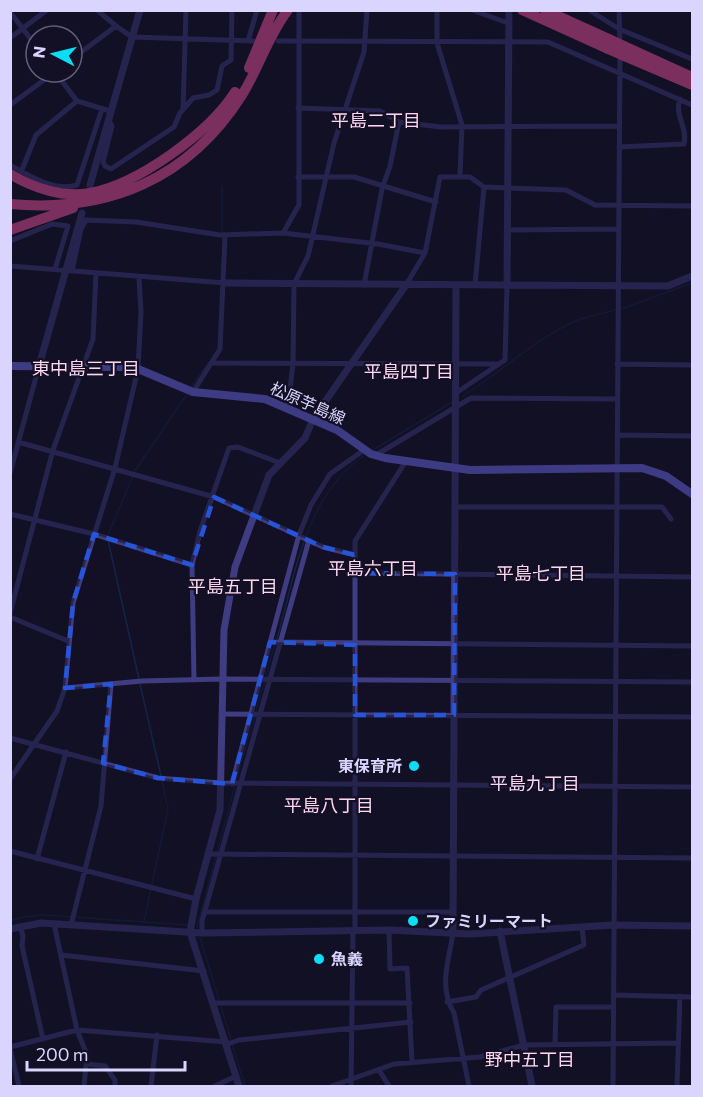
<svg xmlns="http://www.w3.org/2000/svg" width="703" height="1097" font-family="Commissioner,'Noto Sans JP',sans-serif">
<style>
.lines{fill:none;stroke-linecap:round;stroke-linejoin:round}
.stream{stroke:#102649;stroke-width:1.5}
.minor{stroke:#3f3c82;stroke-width:5}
.tertiary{stroke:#3f3c82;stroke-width:7}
.secondary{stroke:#7370fa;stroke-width:8}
.motorway{stroke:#f955a4;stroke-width:10}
.motorway-bridge{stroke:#f955a4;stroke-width:10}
.marked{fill:none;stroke:#2655da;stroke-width:4.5;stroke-dasharray:12 8;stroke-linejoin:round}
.poi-dot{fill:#09def6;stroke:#131025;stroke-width:2}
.labels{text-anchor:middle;stroke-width:4.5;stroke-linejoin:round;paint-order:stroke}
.street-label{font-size:16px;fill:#d9d5fe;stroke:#131025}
.poi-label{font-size:16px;font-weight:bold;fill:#d9d5fe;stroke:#131025;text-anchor:start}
.neighbourhood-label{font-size:18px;fill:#fed7f0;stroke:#131025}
</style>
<rect width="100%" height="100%" fill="#131025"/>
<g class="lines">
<path class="stream" d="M222,186v48
M621,309l71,-26
M191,387l18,-25
M463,396c38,-24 71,-56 112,-75 13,-5 28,-8 41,-11
M373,450l79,-48
M134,472l53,-78
M108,535l25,-59
M108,540l31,139
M277,639c19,-67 28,-144 89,-185
M266,676l9,-33
M140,684l21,92
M256,711l9,-30
M236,780l19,-64
M217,853l18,-68
M10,921l12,-4 21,-2 146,10
M144,921l24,-112 -6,-29
M197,927l19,-70
M200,937l31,103
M232,1044l13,42"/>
<path class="minor" d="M437,10v33l25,82 -2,50
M472,10l36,13
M589,10l30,19 73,30
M619,10l1,34
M10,12l26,34
M116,26l16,11 121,4
M10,38l37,-28
M248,41l9,-31
M278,41l270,1 144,63
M72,59l44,-33 -19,-16
M55,72l22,29 33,10
M10,105l45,-33
M298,108l82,3 19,11 42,5 178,-1
M183,110l3,-100
M108,119l4,7 -9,36 2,4 6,3 63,-42 6,-14 13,-15 16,-3 8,-5 5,-24 9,-6 1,-50
M619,147l65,-3c4,-16 -10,-29 -4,-45
M10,165c19,11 45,27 67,20l25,-76
M21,172l15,-37 41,-34
M298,177h56l82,25
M508,230l109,-1
M283,233l95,11 47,9
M10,241l42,-17 16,2 -13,43
M10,266l215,17
M72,271l9,-42 5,-9 50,2 84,13 63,-2 16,-28v-195
M364,285l18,-96 8,-23 9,-44
M406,285l19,-32 15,-76h30l14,10 82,3 29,15 97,1
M475,285l9,-98
M213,363l286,1
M617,364l75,1
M193,392l27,-43 5,-113
M456,393l49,-33 2,-74
M288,408l5,-45 1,-79 14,-28 26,-113 30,-91 3,-42
M617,435l75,1
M18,442l196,55 109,50 32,8
M376,455l95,-57 146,1
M10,473l29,-107
M455,507h207l9,12
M10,514l84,20 98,31
M355,573l337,4
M10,613l43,-163 40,-111 3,-66
M10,617l58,24
M270,642l422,4
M194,680l-2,-115 8,-34 29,-83 9,-1 42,16
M65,688l77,-7 80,-2 470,3
M222,714l470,3
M10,738l148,40 63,5 471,4
M10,779l47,-68 8,-23 8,-85 42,-135 23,-99 3,-57 -2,-34
M232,784l67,-249 12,-30 19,-31 34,-24
M10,851l186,48
M209,854l483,4
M37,859l29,-107
M205,912h248
M54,924l23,106 10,25 -3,31
M71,925l30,-119 10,-122
M20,926l3,10 -1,10 21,93
M355,930v-389l51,-80
M389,930l1,39 17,-1 5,94
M202,933v-12l107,-381
M453,933c-4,27 -15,54 1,80l15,73
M61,955l143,16
M613,995l79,2
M447,1002l29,-5 5,-7 103,-45 -2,-18
M215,1003h195
M228,1044l11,-4 172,-18
M555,1044l1,-37h57
M10,1047l67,-17 150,12
M10,1048l9,38
M87,1064l18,2 10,14v6
M379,1070l10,16
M151,1086l6,-51
M215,1086l21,-10
M332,1086l62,-22 86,-7 44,-12 154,-2
M351,1086l2,-156
M613,1086l7,-1033
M677,1086l3,-90"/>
<path class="tertiary" d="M90,185l50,-175
M225,283l443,3 24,-10
M507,286l2,-276
M39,366l43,-153
M10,929l31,-6 161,10 187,-3 80,4 144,-9 79,1
M500,931l32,155
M453,933l3,-648
M239,1086l-49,-154 6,-33 24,-89 4,-180 11,-63 34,-92 36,-37 8,-19 93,-134"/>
<path class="secondary" d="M10,366l112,1 16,2 55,23 72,7 72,31 34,24 14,4 85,12 172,-2 24,8 26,18"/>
<path class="motorway" d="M522,10l86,39
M545,10l64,29
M624,46l68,31
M624,56l68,29
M249,68l24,-58
M10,174c23,14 53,24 80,19 48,-9 119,-60 145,-101
M10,204c98,9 179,-25 232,-109 17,-27 26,-59 46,-85
M10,230l63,-22"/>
<path class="motorway-bridge" d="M609,39l15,7
M608,49l16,7"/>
</g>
<path d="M0 0H703V1097H0ZM214,497l109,50 32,8v18l100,1 -1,141h-99v-70l-85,-3 -38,142 -74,-6 -55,-15 8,-79 -46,4 8,-85 21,-69 98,31z" fill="#131025" fill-opacity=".55" fill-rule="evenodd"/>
<path class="marked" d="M214,497l109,50 32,8v18l100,1 -1,141h-99v-70l-85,-3 -38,142 -74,-6 -55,-15 8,-79 -46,4 8,-85 21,-69 98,31z"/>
<g class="poi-dot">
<circle cx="414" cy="766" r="6"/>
<circle cx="413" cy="921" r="6"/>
<circle cx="319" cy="959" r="6"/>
</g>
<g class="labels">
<g class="street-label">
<text transform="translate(308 403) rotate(24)" y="6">松原芋島線</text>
</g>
<g class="poi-label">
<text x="402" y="772" text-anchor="end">東保育所</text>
<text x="425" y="927">ファミリーマート</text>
<text x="331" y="965">魚義</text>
</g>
<g class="neighbourhood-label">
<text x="376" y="127">平島二丁目</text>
<text x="86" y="375">東中島三丁目</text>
<text x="409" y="378">平島四丁目</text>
<text x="373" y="575">平島六丁目</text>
<text x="541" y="580">平島七丁目</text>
<text x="233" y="593">平島五丁目</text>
<text x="535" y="790">平島九丁目</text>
<text x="329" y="812">平島八丁目</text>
<text x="530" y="1066">野中五丁目</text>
</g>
</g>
<rect width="703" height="1097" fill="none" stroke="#d9d5fe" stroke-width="24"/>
<g transform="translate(54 54) rotate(277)"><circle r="28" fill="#131025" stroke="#625f7c" stroke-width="1.5"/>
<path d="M0-4.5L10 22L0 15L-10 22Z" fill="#09def6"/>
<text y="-9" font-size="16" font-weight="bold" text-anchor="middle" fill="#d9d5fe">N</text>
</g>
<path d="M27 1061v9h158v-9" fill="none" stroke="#d9d5fe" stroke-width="3"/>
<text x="36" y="1061" font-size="18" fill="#d9d5fe" stroke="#131025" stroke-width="4.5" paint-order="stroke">200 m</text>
</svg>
